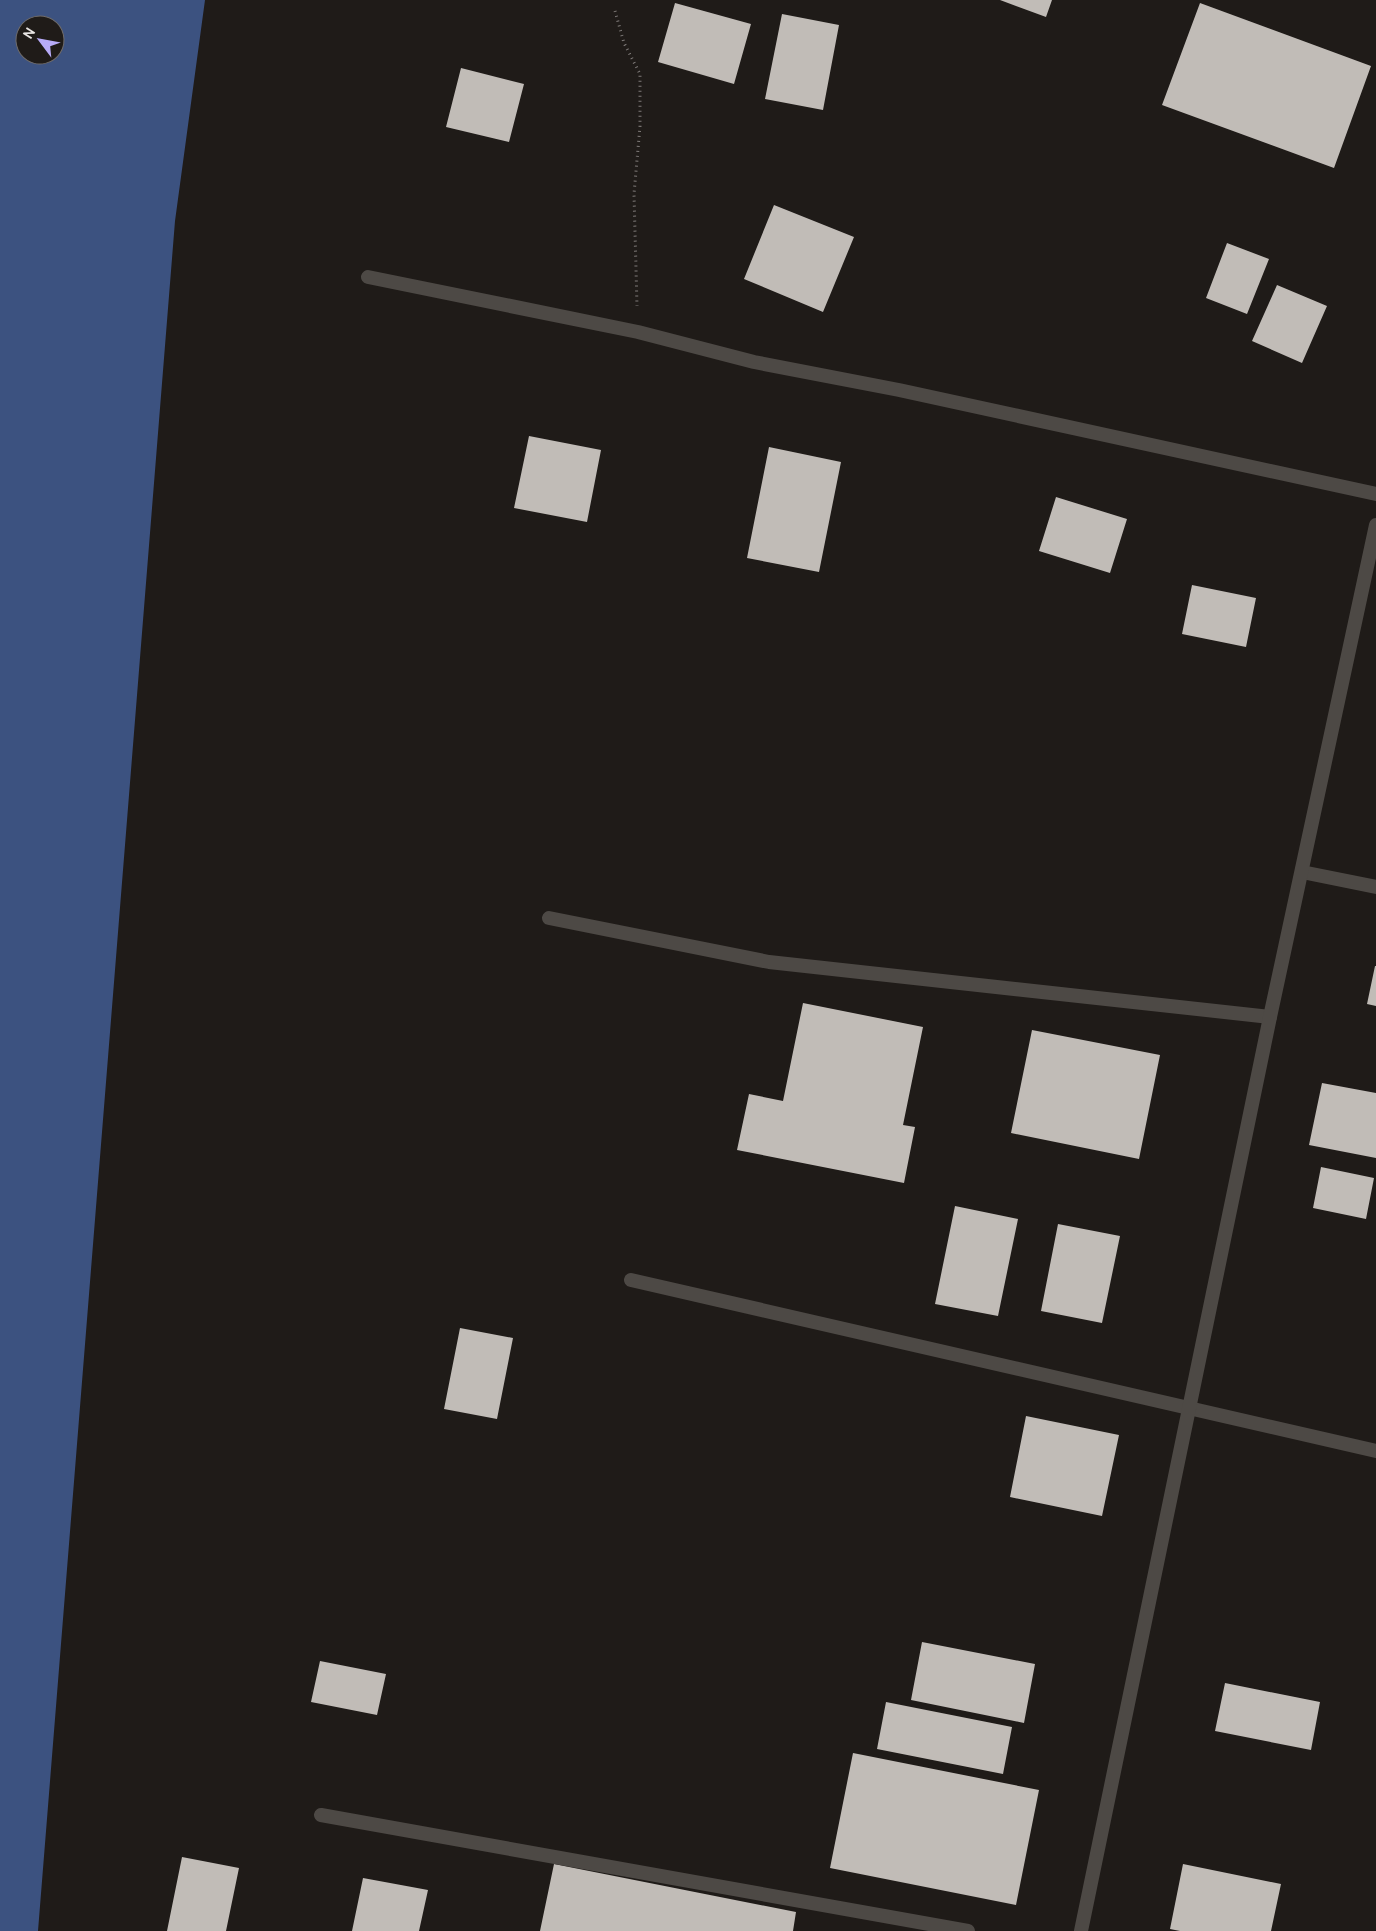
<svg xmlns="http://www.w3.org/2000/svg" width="1376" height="1931" font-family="Overpass,sans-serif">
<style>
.water{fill:#3c5280;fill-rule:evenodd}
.building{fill:#c1bcb7}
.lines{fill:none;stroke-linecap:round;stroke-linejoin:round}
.path{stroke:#807c7a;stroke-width:3;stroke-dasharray:1 4;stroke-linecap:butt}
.service{stroke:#4d4945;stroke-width:14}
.minor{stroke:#4d4945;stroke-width:14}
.tertiary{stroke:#4d4945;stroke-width:14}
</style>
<rect width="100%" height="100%" fill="#1f1b18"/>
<path class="water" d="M0,0h205l-30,221 -137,1710h-38zM25,25h30v30h-30z"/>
<path class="building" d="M1000,0h52l-6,17z
M675,3l76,21 -17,60 -76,-22z
M1200,3l171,63 -37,102 -172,-63z
M782,14l57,11 -16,85 -58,-11z
M461,68l63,16 -15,58 -63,-15z
M774,205l80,32 -31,75 -79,-33z
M1227,243l42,16 -22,55 -41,-16z
M1277,285l50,21 -25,57 -50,-22z
M529,436l72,14 -14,72 -73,-14z
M769,447l72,15 -22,110 -72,-14z
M1056,497l71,22 -17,54 -71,-22z
M1192,585l64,13 -10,49 -64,-13z
M1375,966h1v40l-9,-2z
M803,1003l120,24 -20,98 12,2 -11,56 -167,-33 12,-56 34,7z
M1032,1030l128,25 -21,104 -128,-26z
M1322,1083l54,10v65l-67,-13z
M1321,1167l53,11 -8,41 -53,-11z
M955,1206l63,13 -20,97 -63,-12z
M1058,1224l62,12 -18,87 -61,-12z
M460,1328l53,10 -16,81 -53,-10z
M1026,1416l93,19 -17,81 -92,-19z
M922,1642l113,22 -11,59 -113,-23z
M320,1661l66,13 -9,41 -66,-13z
M1225,1683l95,19 -9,48 -96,-19z
M886,1702l126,25 -9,47 -126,-25z
M853,1753l186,37 -23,115 -186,-37z
M182,1857l57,11 -13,63h-59z
M554,1864l242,48 -3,19h-253z
M1183,1864l98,20 -10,47h-91l-10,-2z
M363,1878l65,12 -9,41h-67z"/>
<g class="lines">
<path class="path" d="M615,11l9,32 16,31v52l-6,68 3,112"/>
<path class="service" d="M549,918l220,44 501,55"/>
<path class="minor" d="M368,277l270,55 116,30 145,28 477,104
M1302,872l74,15
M631,1280l745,171
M321,1815l647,116"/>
<path class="tertiary" d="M1081,1931l189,-914 106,-492"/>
</g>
<g transform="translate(40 40) rotate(302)"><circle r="24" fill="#1f1b18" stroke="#706c6a"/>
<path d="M0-4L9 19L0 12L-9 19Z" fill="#b7abf8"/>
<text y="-8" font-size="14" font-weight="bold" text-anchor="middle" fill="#e9e6e4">N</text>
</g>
</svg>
